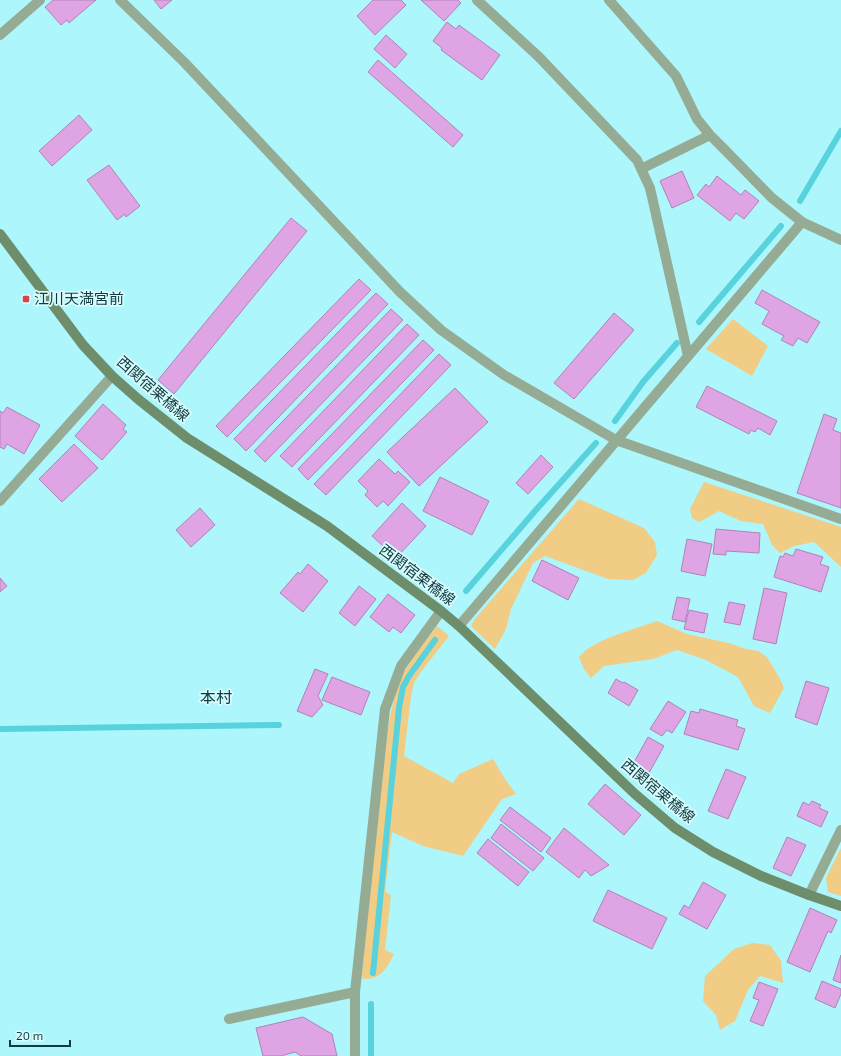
<svg xmlns="http://www.w3.org/2000/svg" width="841" height="1056" font-family="'Exo 2','Noto Sans JP',sans-serif">
<style>
.green{fill:#f1cc84}
.lines{fill:none;stroke-linecap:round;stroke-linejoin:round}
.stream{stroke:#58d2dc;stroke-width:6}
.building{fill:#dea4e4;stroke:#b183b7}
.street{stroke:#95ab93;stroke-width:10}
.secondary{stroke:#6e8d6b;stroke-width:10}
.poi-dot{fill:#d54549;stroke:#d9fcff;stroke-width:1.5}
.labels{text-anchor:middle;stroke-width:3.5;stroke-linejoin:round;paint-order:stroke}
.poi-label{font-size:15px;fill:#113b3e;stroke:#d9fcff;text-anchor:start}
.street-label{font-size:15px;fill:#113b3e;stroke:#d9fcff}
.neighbourhood-label{font-size:16px;fill:#053f43;stroke:#d9fcff}
</style>
<rect width="100%" height="100%" fill="#acf6fc"/>
<path class="green" d="M733,319l35,27 -16,30 -46,-27z
M704,482l137,45v40l-27,-25 -20,4 -14,7 -8,-8 -9,-21 -22,-3 -22,-10 -20,11 -7,-4 -2,-9z
M579,499l65,29 11,14 2,13 -11,18 -13,7 -25,-1 -63,-23 -12,7 -22,46 -5,20 -11,20 -24,-23 3,-6z
M657,621l30,13 42,9 17,6 12,2 9,6 12,20 5,11 -14,25 -16,-7 -16,-29 -32,-17 -29,-10 -24,9 -49,7 -13,12 -7,-9 -5,-12c14,-18 57,-28 78,-36z
M437,626l12,10 -29,37 -6,10 -3,13 -7,60 49,27 6,-9 34,-15 12,20 11,15 -14,5 -39,57 -40,-10 -31,-14 -7,60 6,3 -6,55 9,4c-8,15 -12,25 -31,25l-1,-4c6,-65 11,-131 20,-196 4,-33 6,-67 18,-98 7,-19 25,-39 37,-55z
M841,848v48l-13,-4 -2,-14z
M752,943l18,2 11,16 2,22 -23,-7 -12,14 -13,31 -15,9 -4,-15 -13,-14 2,-25 29,-27z"/>
<g class="lines">
<path class="stream" d="M800,201l41,-70
M699,322l82,-96
M615,421l28,-39 34,-39
M466,591l69,-80 61,-68
M0,729l279,-4
M373,973l26,-265 4,-21 6,-11 26,-36
M371,1004v52"/>
</g>
<path class="building" d="M53,0h43l-27,23 -2,-3 -6,5 -16,-18z
M154,0h18l-11,9z
M373,0h28l5,5 -31,30 -18,-19z
M421,0h37l3,3 -17,18z
M447,22l9,7 3,-4 41,30 -18,25 -41,-30 1,-2 -9,-7z
M386,35l21,19 -12,14 -21,-19z
M378,60l85,75 -10,12 -85,-75z
M79,115l13,15 -40,36 -13,-15z
M109,165l31,41 -14,11 -1,-3 -8,6 -30,-40z
M682,171l12,27 -22,10 -12,-27z
M717,176l24,19 4,-5 14,11 -15,18 -8,-6 -6,8 -33,-26 9,-11 3,3z
M291,218l16,13 -133,163 -16,-14z
M359,279l12,11 -144,147 -11,-11z
M762,290l58,32 -13,21 -9,-5 -5,8 -12,-6 3,-4 -22,-12 7,-13 -14,-8z
M376,293l12,11 -142,147 -12,-12z
M391,309l12,11 -138,142 -11,-11z
M614,313l20,17 -60,69 -20,-16z
M407,324l12,11 -127,132 -12,-11z
M423,340l11,10 -126,130 -10,-11z
M439,354l12,11 -125,130 -12,-11z
M707,386l70,35 -7,14 -12,-7 -3,4 -4,-2 -2,4 -53,-27z
M455,388l33,34 -69,64 -32,-34z
M103,404l23,21 -3,4 4,3 -25,28 -27,-24z
M7,407l33,18 -16,29 -17,-10 -3,5 -4,-2v-36l3,2z
M824,414l13,5 -4,11 8,3v75l-44,-15z
M74,444l24,24 -36,34 -23,-23z
M541,455l12,12 -25,27 -12,-11z
M379,459l16,15 3,-3 12,11 -22,24 -5,-5 -6,6 -12,-12 3,-4 -10,-10z
M440,477l49,24 -17,34 -49,-24z
M402,503l24,23 -30,32 -24,-22z
M200,508l15,17 -24,22 -15,-17z
M716,529l44,4 -1,20 -33,-2v4l-13,-1z
M687,539l25,5 -7,32 -24,-5z
M796,549l27,8 -3,7 9,3 -8,25 -47,-15 6,-21 3,1 2,-4 8,3z
M542,560l37,18 -11,22 -36,-19z
M308,564l20,17 -25,31 -23,-19 18,-21 2,2z
M0,578l7,8 -7,6z
M359,586l17,13 -21,27 -16,-13z
M764,588l23,5 -11,51 -23,-5z
M388,594l27,21 -14,18 -8,-6 -4,5 -19,-15z
M677,597l13,2 -5,23 -13,-3z
M729,602l16,3 -5,20 -16,-3z
M689,610l19,4 -4,19 -20,-4z
M315,669l13,5 -10,22 5,9 -11,12 -15,-6z
M332,677l38,15 -9,23 -39,-15z
M616,679l7,4 1,-1 14,8 -9,16 -21,-13z
M806,681l23,7 -12,37 -22,-8z
M668,701l18,11 -14,21 -5,-3 -5,6 -12,-7z
M700,709l38,11 -2,6 9,3 -7,21 -54,-16 7,-23 8,2z
M648,737l16,9 -15,27 -16,-9z
M726,769l20,8 -18,42 -20,-8z
M605,784l36,31 -17,20 -36,-31z
M812,801l9,4 -2,3 9,4 -7,15 -24,-11 6,-14 6,3z
M510,807l41,31 -10,14 -41,-32z
M501,824l43,34 -11,13 -42,-33z
M564,828l45,37 -18,11 -6,-6 -6,8 -33,-26z
M787,837l19,8 -15,31 -18,-8z
M488,839l41,33 -11,14 -41,-33z
M703,882l23,13 -19,34 -28,-15 5,-9 5,3z
M608,890l59,28 -15,31 -59,-28z
M810,908l27,12 -6,13 -3,-2 -18,41 -23,-10z
M841,955v28l-8,-3z
M822,981l19,8v5l-6,14 -20,-9z
M759,982l19,7 -15,37 -13,-5 9,-21 -6,-2z
M303,1017l29,17 5,22h-36l-6,-4 -14,4h-18l-7,-28z"/>
<g class="lines">
<path class="street" d="M120,0l64,62 216,230 41,38 63,45 112,65 225,79
M477,0l62,57 98,103 13,28 38,168
M609,0l67,76 21,43 13,16 17,17 45,46 30,24 39,18
M0,35l40,-35
M641,169l69,-34
M0,501l112,-125
M459,626l343,-404
M809,895l32,-65
M229,1019l126,-27
M355,1056v-64l30,-283 16,-43 40,-55"/>
<path class="secondary" d="M0,234l83,111 29,31 26,23 49,39 140,88 114,85 18,15 176,168 40,34 38,24 48,24 48,19 32,11"/>
</g>
<rect class="poi-dot" x="22" y="295" width="8" height="8" rx="2"/>
<g class="labels">
<g class="poi-label">
<text x="34" y="304">江川天満宮前</text>
</g>
<g class="street-label">
<text transform="translate(153 389) rotate(41)" y="5">西関宿栗橋線</text>
<text transform="translate(417 575) rotate(37)" y="5">西関宿栗橋線</text>
<text transform="translate(658 791) rotate(40)" y="5">西関宿栗橋線</text>
</g>
<g class="neighbourhood-label">
<text x="216" y="703">本村</text>
</g>
</g>
<path d="M10 1040v6h60v-6" fill="none" stroke="#113b3e" stroke-width="2"/>
<text x="16" y="1040" font-size="12" fill="#113b3e" stroke="#d9fcff" stroke-width="3" paint-order="stroke">20 m</text>
</svg>
